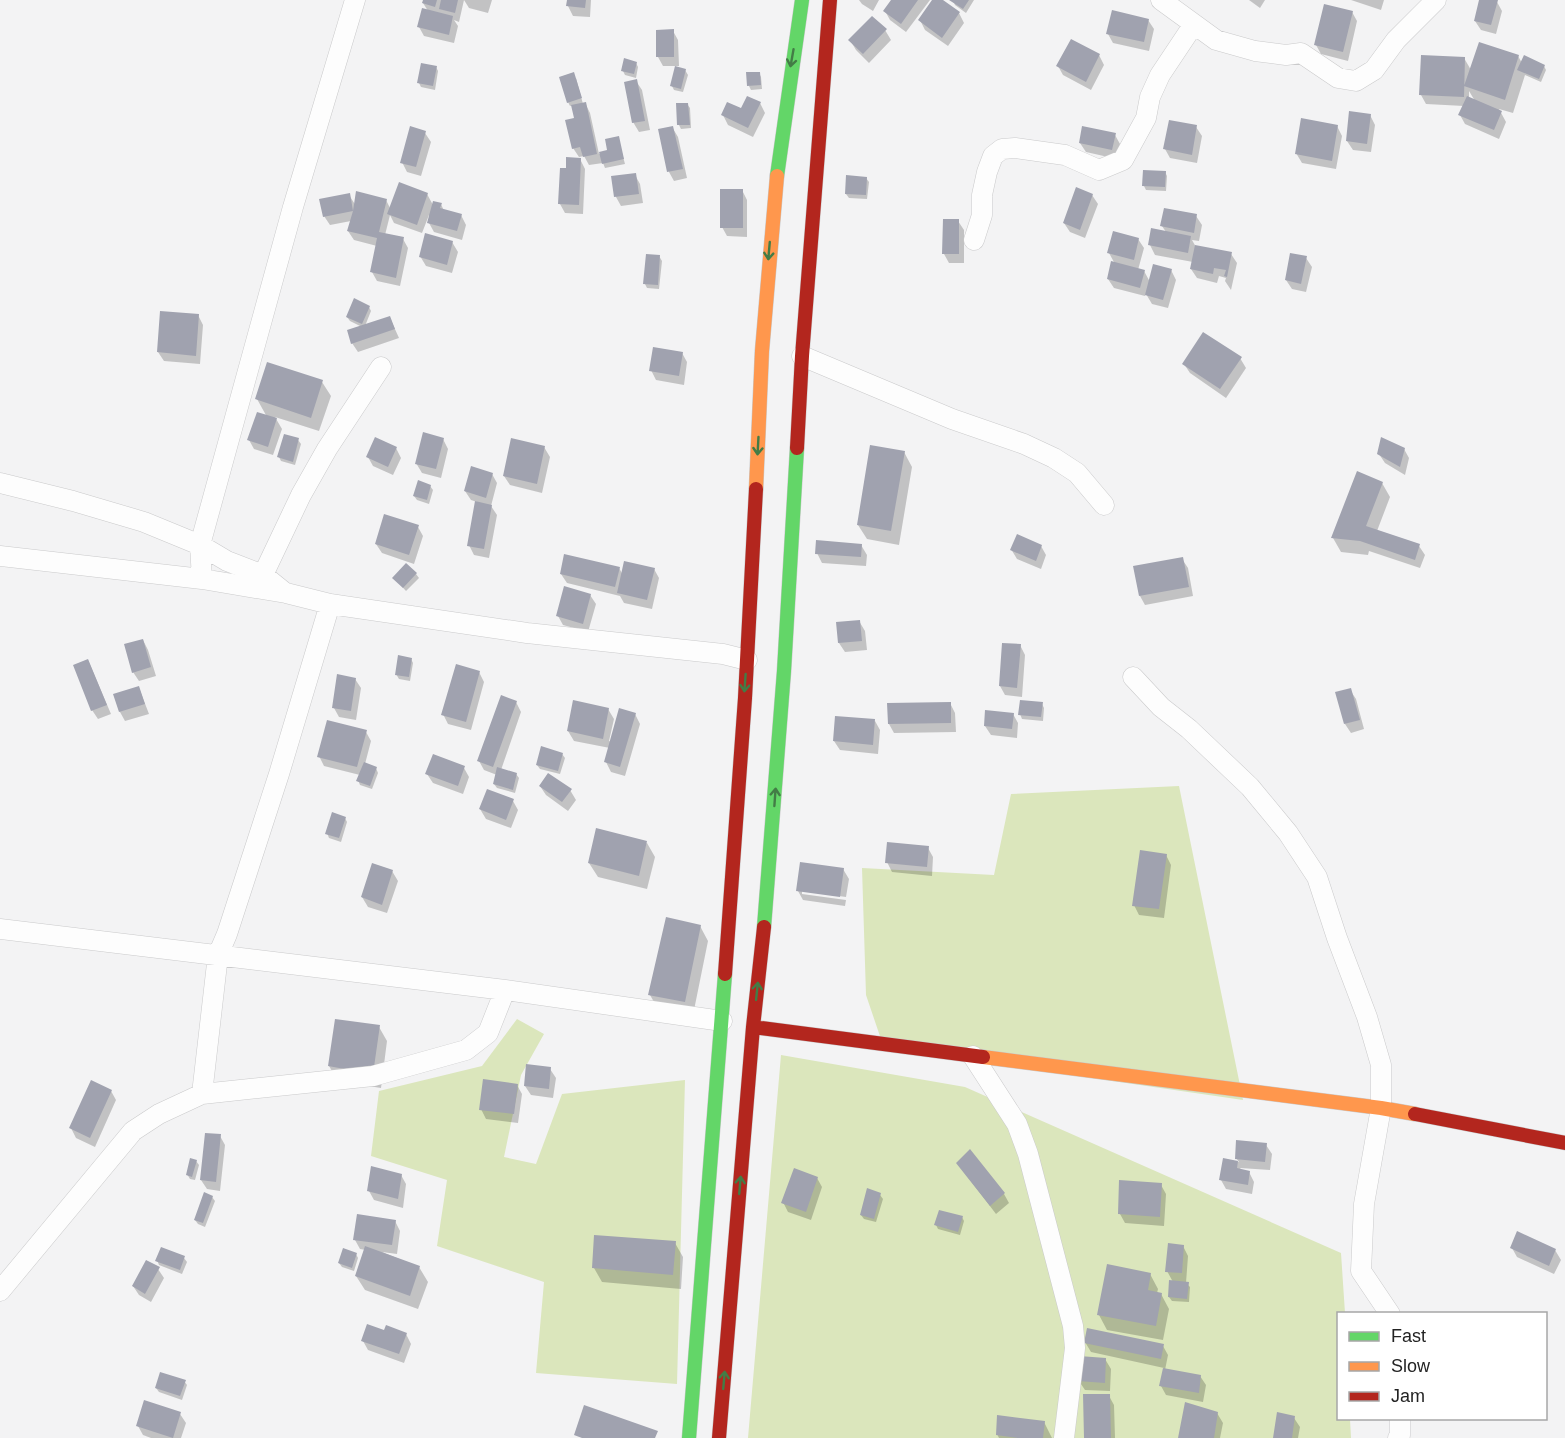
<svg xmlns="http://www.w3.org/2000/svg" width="1565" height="1438" font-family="Helvetica,sans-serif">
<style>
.green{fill:#dbe6bc}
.shadow{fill:#0003;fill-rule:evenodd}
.building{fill:#a0a2af}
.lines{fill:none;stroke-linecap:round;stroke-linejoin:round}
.street-casing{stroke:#cacacb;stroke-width:21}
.fast-casing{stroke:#cacacb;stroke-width:15}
.slow-casing{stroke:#cacacb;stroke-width:15}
.jam-casing{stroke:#cacacb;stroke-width:15}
.street{stroke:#fdfdfd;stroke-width:20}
.fast{stroke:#63d668;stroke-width:14}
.slow{stroke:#ff974d;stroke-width:14}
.jam{stroke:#b3261e;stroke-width:14}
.oneway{stroke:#437c46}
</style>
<rect width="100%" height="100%" fill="#f3f3f4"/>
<path class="green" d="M1179,786l64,314 -359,-52 -18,-53 -4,-127 132,7 17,-81z
M517,1019l27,15 -23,41 -17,82 32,7 26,-70 123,-14 -8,304 -141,-11 8,-91 -107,-36 10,-66 -76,-24 8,-65 103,-25z
M781,1055l184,32 376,166 4,60 -7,1v104l12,1 1,19h-603z"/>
<path class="shadow" d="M424,0h68l-4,13 -19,-5 -5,-8 -5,22 -5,-2 4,6 -4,17 -30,-7 -5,-9 9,-16 -5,-8z
M568,0h23l-1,17 -17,-1 -5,-10z
M859,0h20l-6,11 -11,-7z
M893,0h37l-24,32 -16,-12 -5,-9z
M934,0h6l19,13 5,10 -16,23 -23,-16 -5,-10z
M953,0h21l-8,13 -11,-8z
M1249,0h16l-5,8z
M1351,0h33l-3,10z
M1481,0l16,2 5,9 -6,23 -15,-4 -6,-9z
M1352,12l5,9 -9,40 -27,-7 -5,-9z
M1148,20l6,9 -5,22 -36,-8 -5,-9z
M885,30l6,10 -22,23 -13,-13 -6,-10z
M673,31l5,9 1,26h-16l-5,-9z
M1099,55l5,10 -13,25 -28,-15 -5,-9z
M1518,56l4,7 22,3 2,4 -5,12 -16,-7 -12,38 -14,-4 7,13 -7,17 -34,-15 -5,-9 4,-9 -38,-2 -5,-9 43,-37 7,12zM1469,91l6,10 -6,-2z
M636,63l2,4 -2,11 -11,-3 -2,-4z
M436,67l2,4 -3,19 -14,-3 -2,-4z
M685,70l3,5 -5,17 -9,-2 -2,-4z
M759,73l2,4 1,12 -11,1 -2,-4z
M576,78l7,26 2,-1 5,10 9,41 10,-2 9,-14 7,26 -20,4 -2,-5 -14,2 -5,-9 -5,1 -6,-9 3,-29 -3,-14 -3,1 -2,-4z
M636,81l6,9 8,40 -11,2 -6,-10z
M760,103l5,10 -12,24 -25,-12 -5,-10z
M687,104l3,4 1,20 -10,1 -2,-4 -2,-20z
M1370,115l5,10 -4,27 -18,-2 -6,-9z
M1337,126l5,10 -6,33 -34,-6 -6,-10z
M672,127l6,10 9,41 -13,3 -5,-9z
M1196,127l6,9 -5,27 -27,-5 -5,-9z
M425,133l6,9 -10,34 -14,-4 -5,-10z
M1115,135l5,9 -3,15 -31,-7 -6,-9z
M580,159l5,10 -2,45 -18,-1 -5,-9 7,-34z
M1165,172l2,4 -1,15 -20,-1 -2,-4z
M635,175l5,9 3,19 -22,3 -5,-9 -3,-19z
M866,178l3,4 -2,17 -18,-1 -3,-4z
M742,190l5,10v37l-20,-1 -5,-9z
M427,194l6,11 8,-1 3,7 17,4 5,10 -4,15 -28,-8 -5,-9 2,-7 -2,-1 -7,18 -28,-10 -4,-8 -5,20 18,4 5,9 -8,38 -23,-5 -5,-9 5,-26 -23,-6 -6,-9 3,-10 -21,4 -6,-9 25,-21 7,11 30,-6 4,8z
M1092,195l6,9 -13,34 -15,-6 -6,-9z
M1196,216l6,9 -3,16 -7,-1 4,7 35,7 6,9 -6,27 -6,-9 1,-3 -7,-2 -2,7 -20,-5 -6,-9 2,-7 -38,-7 -5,-10 16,-13 -4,-6z
M958,221l6,9v33h-15l-5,-9z
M1138,239l6,9 -6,22 6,1 6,11 21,-12 5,10 -8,28 -16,-4 -6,-10 -1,2 -31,-8 -6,-9 7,-15 -6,-11z
M452,242l6,10 -6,21 -26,-7 -6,-10z
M659,256l3,5 -3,28 -12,-1 -2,-4z
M1306,258l6,9 -6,25 -14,-3 -6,-9z
M369,307l2,4 -6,15 25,-8 9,20 -41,14 -6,-9 10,-16 -12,-6 -3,-4z
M198,315l5,10 -3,39 -36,-3 -6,-9z
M682,353l5,9 -3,23 -28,-5 -5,-10z
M1240,358l6,10 -20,30 -36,-25 -6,-9z
M322,382l9,14 -12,35 -44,-14 7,12 -9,26 -19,-6 -5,-9 18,-23 -10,-18z
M443,439l5,10 -7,29 -19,-5 -6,-10z
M298,440l3,4 -6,21 -14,-4 -2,-4z
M544,447l6,10 -8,36 -32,-8 -6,-9z
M396,448l5,10 -8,17 -20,-9 -5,-9z
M1404,449l5,9 -4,17 -20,-12 -6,-9z
M904,452l8,15 -13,78 -32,-6 -9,-14z
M492,474l5,9 -6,23 6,9 -8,43 -15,-3 -5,-10 8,-43 -6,-2 -6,-9z
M1382,483l8,14 -13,34 42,15 6,9 -5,13 -51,-17 -1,4 -27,-3 -8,-14z
M430,486l3,4 -4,14 -12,-4 -3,-4z
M418,527l5,9 -9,28 -32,-11 -6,-9z
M861,545l6,10 -1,11 -44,-3 -5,-10z
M1041,546l5,9 -5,14 -24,-10 -6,-10z
M1182,559l6,9 5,28 -48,9 -5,-9 -5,-29z
M619,568l4,7 31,-6 5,9 -7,31 -28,-6 -4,-7 -53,-13 -6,-9z
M416,574l3,4 -13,13 -12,-13z
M590,595l6,9 -8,28 -25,-7 -5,-9z
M859,621l6,10 2,19 -22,2 -6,-9 -1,-19z
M143,640l5,10 8,26 -17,5 -6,-9z
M1020,645l5,10 -3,42 -17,-2 -5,-9z
M411,659l2,4 -3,18 -11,-2 -3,-5z
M88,660l23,54 -13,5 -6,-9z
M479,672l5,10 -13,48 -23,-6 -5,-10z
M355,679l6,9 -5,32 -17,-3 -5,-9z
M139,688l10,26 -24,7 -5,-9 -5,-17z
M1350,690l6,9 8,30 -13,4 -6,-9z
M516,702l5,10 -20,58 15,4 3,4 -4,15 -18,-5 -3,-4 3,-9 -13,-5 -5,-9z
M950,703l5,10 1,19 -62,1 -5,-9v-19z
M1042,704l2,4 -1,13 -21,-2 -2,-5z
M608,709l6,10 -5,22 2,1 24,-28 5,10 -15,52 -14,-4 -5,-10 4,-14 -36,-7 -6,-10z
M1013,714l5,9 -1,15 -26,-3 -6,-9z
M875,721l5,9 -2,24 -38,-4 -6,-9z
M366,732l5,9 -6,23 11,4 2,5 -6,16 -12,-4 -2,-5 2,-5 -36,-9 -5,-10z
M562,754l3,4 -5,16 -20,-5 -3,-4z
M464,768l5,9 -6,17 -30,-11 -6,-9z
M540,786l30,4 6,10 -8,11 -22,-16z
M513,801l5,9 -7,18 -25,-9 -6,-10z
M345,818l2,4 -6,20 -12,-4 -2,-5z
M647,843l8,14 -8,32 -49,-12 -9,-14z
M928,848l5,9 -1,19 -40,-4 -5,-10z
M1166,855l5,10 -7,53 -25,-3 -5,-10z
M843,869l6,10 -3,18 -44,-6v3l44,6 -1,6 -42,-6 -5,-9z
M392,871l6,10 -11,32 -19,-6 -6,-10z
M700,926l8,15 -15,74 -35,-6 -8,-14z
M379,1027l8,14 -6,47 -43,-7 -9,-15z
M550,1069l6,9 -3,20 -22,-3 -6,-9z
M517,1085l5,9 -4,29 -32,-4 -5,-10z
M111,1091l5,9 -21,47 -19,-9 -5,-10z
M220,1136l5,9 -5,46 -13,-2 -6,-9z
M1266,1145l6,9 -2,16 -30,-2 2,3 7,1 5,10 -2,12 -26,-5 -5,-9 3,-20 15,2 -3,-4z
M196,1161l3,4 -4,15 -5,-1 -3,-5z
M964,1172l40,22 5,9 -13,11z
M401,1175l5,9 -3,24 -29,-8 -5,-9z
M817,1178l5,9 -11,33 -23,-8 -5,-10z
M1161,1185l5,9 -2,32 -39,-3 -5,-9z
M880,1195l3,4 -7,23 -12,-3 -3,-4z
M212,1197l3,4 -10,26 -7,-3 -3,-4z
M962,1217l2,4 -4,14 -22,-6 -2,-4z
M395,1221l5,10 -3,23 -15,-2 37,15 9,15 -10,27 -53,-19 -9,-14 10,-26 -6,-1 -5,-9z
M675,1243l8,14 -2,32 -79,-7 -8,-14z
M1183,1246l5,10 -2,27 4,4 -1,15 -17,-1 -3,-4 4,-15 -6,-11z
M1512,1248l43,2 6,10 -7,14 -37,-17z
M356,1254l2,4 -4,13 -12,-4 -3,-4z
M184,1258l3,4 -5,12 -23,-9 -2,-5z
M158,1269l6,9 -13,24 -12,-7 -6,-9z
M1150,1274l8,15 -1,4 4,1 8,15 -6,31 -56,-10 -8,-15z
M406,1334l5,10 -7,19 -36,-13 -5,-9z
M1085,1342l78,4 5,9 -3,15 35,6 6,9 -3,17 -37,-7 -5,-9 3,-18 -73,-16z
M1105,1359l6,10 -1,22 -25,-1 -6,-9z
M184,1381l3,4 -5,15 -23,-8 -3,-4z
M1109,1396l5,9 1,33h-29z
M1217,1413l6,10 -3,15h-40z
M180,1414l6,9 -5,15h-30l-8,-3 -5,-9z
M1294,1418l6,9 -2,11h-24z
M1044,1422l8,16h-53l-2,-4z"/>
<path class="building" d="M423,0h14l-2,7 -13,-4z
M441,0h17l-3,13 -16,-4z
M567,0h19l-1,8 -19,-2z
M891,0h27l-17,24 -18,-13z
M932,0h11l17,12 -18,26 -24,-18z
M949,0h20l-6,9z
M1479,0h19l-7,25 -17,-4z
M1324,4l29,7 -10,41 -29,-7z
M422,8l31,8 -4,19 -32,-8z
M1112,10l37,9 -5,23 -38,-8z
M872,16l15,13 -24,25 -15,-14z
M674,29v28h-18v-27z
M1071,39l29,15 -14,28 -30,-16z
M1479,42l40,13 -14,45 -41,-14z
M1421,55l44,2 -1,40 -45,-2z
M1524,55l21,10 -6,14 -22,-9z
M624,58l13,4 -3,12 -13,-3z
M421,63l16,3 -4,20 -16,-3z
M675,66l11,3 -5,20 -11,-3z
M574,72l8,26 -15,5 -8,-26z
M746,72h14l1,13 -14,1z
M637,79l8,42 -13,2 -8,-41z
M747,96l14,6 -13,26 -27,-13 6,-13 14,6z
M1467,96l35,15 -8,19 -36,-15z
M586,102l11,52 -14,3 -3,-10 -8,2 -7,-29 9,-2 -3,-13z
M676,103h12l2,22h-13z
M1349,111l22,3 -4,30 -21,-3z
M1301,118l37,7 -6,36 -37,-7z
M1169,120l28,5 -5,30 -29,-6z
M410,126l16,5 -10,36 -16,-4z
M673,126l10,43 -16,3 -9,-43z
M1082,126l34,7 -4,17 -33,-7z
M619,136l5,23 -22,5 -3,-12 8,-2 -2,-11z
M566,157l15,1 -2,47 -21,-1 2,-36h6z
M1143,170l23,1 -1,16 -23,-1z
M636,173l3,21 -25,3 -3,-21z
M846,175l21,2 -1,18 -21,-1z
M399,182l29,11 -11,32 -30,-11z
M1076,187l17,7 -13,36 -17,-7z
M720,189h23v39h-23z
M356,191l31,8 -8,33 25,5 -8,41 -26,-6 7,-34 -30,-7 6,-20z
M350,193l3,18 -30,6 -4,-18z
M433,201l9,2 -2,5 22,6 -5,17 -30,-8z
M1164,208l33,6 -3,19 -34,-7z
M943,219h16v35h-17z
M1151,228l40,8 -3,17 -40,-8z
M1113,231l26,7 -5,22 -27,-7z
M425,233l28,8 -6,24 -28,-8z
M1195,245l37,7 -5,25 -3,-1 2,-6 -12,-2 -1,6 -23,-5z
M1290,253l17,3 -6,28 -16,-4z
M646,254l14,1 -2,30 -15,-1z
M1111,261l34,9 -5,18 -33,-9z
M1153,264l19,5 -9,31 -18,-5z
M354,298l16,8 -8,18 -16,-7z
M160,311l39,3 -3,42 -39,-4z
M390,316l5,13 -44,15 -4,-14z
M1203,332l39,25 -22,32 -38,-25z
M653,347l30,5 -4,24 -30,-5z
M267,362l56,18 -12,38 -56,-19z
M257,412l20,6 -9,29 -21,-7z
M423,432l21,6 -8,31 -21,-5z
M284,434l15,4 -6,24 -16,-5z
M375,437l22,10 -9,20 -22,-10z
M1381,437l24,11 -5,19 -23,-13z
M511,438l34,8 -8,38 -34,-8z
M870,445l35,6 -14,80 -34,-6z
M471,466l22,7 -7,25 -22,-7z
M1357,471l26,11 -17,44 54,18 -5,16 -55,-19 -29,-3z
M418,480l13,5 -4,15 -14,-4z
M475,501l17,4 -8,44 -17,-3z
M384,514l35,11 -10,30 -34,-11z
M1017,534l25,11 -6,16 -26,-11z
M816,540l46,4 -1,13 -46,-3z
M564,554l56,13 -5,20 -55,-13z
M1183,557l6,30 -50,9 -6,-30z
M624,561l31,7 -8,32 -30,-7z
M406,563l11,10 -14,15 -11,-10z
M564,586l27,8 -8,30 -27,-8z
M860,620l2,21 -24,2 -2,-21z
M143,639l8,28 -19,6 -8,-29z
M1002,643l19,1 -4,44 -18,-2z
M398,655l14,3 -3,19 -14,-2z
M88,659l19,46 -16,6 -18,-46z
M456,664l24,7 -14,51 -25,-7z
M337,674l19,4 -5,33 -19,-3z
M139,686l6,18 -26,8 -6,-18z
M1351,688l9,32 -16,4 -9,-32z
M501,695l16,6 -24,66 -16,-6z
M573,700l36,8 -6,31 -36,-8z
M1020,700l23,2 -2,15 -23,-2z
M951,702v21l-63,1 -1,-21z
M619,708l17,5 -16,54 -16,-5z
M985,710l29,3 -2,16 -28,-3z
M835,716l40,3 -2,26 -40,-4z
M327,720l40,10 -10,37 -40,-10z
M541,746l22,7 -5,18 -22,-6z
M433,754l32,12 -7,20 -33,-12z
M364,762l13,5 -7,19 -14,-5z
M497,767l20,6 -4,17 -20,-6z
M548,773l24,16 -10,13 -23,-16z
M487,789l27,10 -8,21 -27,-11z
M332,812l14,5 -7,21 -14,-4z
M596,828l51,13 -8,35 -51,-13z
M887,842l42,4 -2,21 -42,-4z
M1140,850l27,4 -8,55 -27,-3z
M800,862l44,6 -4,29 -44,-6z
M372,863l21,7 -11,35 -21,-8z
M666,917l35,8 -16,77 -37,-7z
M335,1019l45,6 -7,49 -45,-8z
M526,1064l25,3 -2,22 -25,-3z
M483,1079l35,5 -4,30 -35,-4z
M91,1080l21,10 -22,48 -21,-10z
M205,1133l16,1 -5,48 -16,-2z
M1236,1140l31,3 -2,19 -30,-3z
M970,1149l35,44 -15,13 -34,-43z
M190,1158l7,2 -5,17 -6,-2z
M1223,1158l15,3 -1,7 13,3 -2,14 -29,-5z
M371,1166l31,8 -4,25 -31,-8z
M794,1168l24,9 -12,35 -25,-9z
M1119,1180l43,3 -2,34 -42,-3z
M867,1188l14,5 -7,26 -14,-4z
M204,1192l9,4 -10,27 -9,-3z
M939,1210l24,6 -5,16 -24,-7z
M357,1214l39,6 -4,25 -39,-5z
M1517,1231l39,18 -7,17 -39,-18z
M594,1235l82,6 -3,34 -81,-7z
M1168,1243l16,2 -2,28 -17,-1z
M365,1246l55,20 -10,30 -55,-20z
M161,1247l24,9 -5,14 -25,-9z
M343,1248l14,5 -5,15 -14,-5z
M146,1260l14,7 -15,27 -13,-8z
M1107,1264l44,9 -3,17 14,3 -6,33 -59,-11z
M1169,1280l20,2 -2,17 -19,-2z
M367,1324l17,6 2,-5 21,8 -8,21 -38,-13z
M1087,1328l77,16 -3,15 -77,-16z
M1079,1356l27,2 -1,25 -27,-2z
M1163,1368l38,7 -2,18 -40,-7z
M160,1372l26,8 -6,16 -25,-8z
M1083,1394h27l1,44h-27z
M144,1400l37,12 -8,26 -37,-12z
M1185,1402l33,10 -4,26h-36z
M584,1405l74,26 -3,7h-73l-8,-3z
M1277,1412l18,4 -3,22h-19z
M997,1415l48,6 -2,17h-25l-22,-3z"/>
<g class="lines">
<g class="street-casing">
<path id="street" d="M1161,0l55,40 39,11 31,4 15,-2 37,25 18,3 18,-11 22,-30 40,-40
M974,240l8,-25v-20l5,-23 6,-16 9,-7 13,-1 50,7 34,15 24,-10 23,-42 4,-21 10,-22 34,-51
M802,356l150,63 72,25 30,14 23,15 27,32
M0,483l73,18 71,21 56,23 27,16 36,14 21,17
M0,556l202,23 84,14 44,11 197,29 196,21 24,6
M263,575l38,-80 26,-46 54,-82
M202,579l-2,-34 93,-338 62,-207
M1133,677l28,30 28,22 61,58 38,46 29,44 20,61 30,79 14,48v43l-17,96 -3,67 29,43
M0,929l505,61 217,31
M973,1056l44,68 11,30 45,172 2,22 -11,90
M202,1094l16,-139 9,-21 52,-160 51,-170
M0,1291l133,-160 26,-17 43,-20 171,-18 93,-26 22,-17 17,-43
M1398,1438l2,-3v-17"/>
</g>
<g class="fast-casing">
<path id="fast" d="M777,176l25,-176
M764,927l20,-256 13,-223
M689,1438l36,-464"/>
</g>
<g class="slow-casing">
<path id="slow" d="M756,489l6,-138 15,-175
M983,1057l398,51 34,6"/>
</g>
<g class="jam-casing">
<path id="jam" d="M797,448l5,-92 28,-356
M725,974l20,-276 11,-209
M753,1027l230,30
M1415,1114l150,29
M719,1438l34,-411 11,-100"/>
</g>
<use href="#street" class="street"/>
<use href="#fast" class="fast"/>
<use href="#slow" class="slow"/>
<use href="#jam" class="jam"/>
</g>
<defs><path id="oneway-shaft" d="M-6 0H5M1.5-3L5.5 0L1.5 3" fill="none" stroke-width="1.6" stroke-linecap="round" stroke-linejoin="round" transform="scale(1.5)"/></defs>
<g class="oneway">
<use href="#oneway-shaft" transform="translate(792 58) rotate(100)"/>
<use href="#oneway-shaft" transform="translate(769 251) rotate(95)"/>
<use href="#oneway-shaft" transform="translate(758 446) rotate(93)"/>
<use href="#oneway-shaft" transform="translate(745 683) rotate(94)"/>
<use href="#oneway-shaft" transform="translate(775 797) rotate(-86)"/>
<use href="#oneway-shaft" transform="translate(757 991) rotate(-84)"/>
<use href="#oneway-shaft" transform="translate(740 1185) rotate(-85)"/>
<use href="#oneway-shaft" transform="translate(724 1380) rotate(-85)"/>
</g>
<rect x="1337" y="1312" width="210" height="108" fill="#ffffff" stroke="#a7a7a7" stroke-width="1.5"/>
<rect x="1349" y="1332" width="30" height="9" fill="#63d668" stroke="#a7a7a7" stroke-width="1.5"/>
<text x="1391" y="1342" font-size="18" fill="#232323">Fast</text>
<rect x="1349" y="1362" width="30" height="9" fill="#ff974d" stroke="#a7a7a7" stroke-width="1.5"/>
<text x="1391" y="1372" font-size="18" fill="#232323">Slow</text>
<rect x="1349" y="1392" width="30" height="9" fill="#b3261e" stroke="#a7a7a7" stroke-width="1.5"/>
<text x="1391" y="1402" font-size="18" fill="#232323">Jam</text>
</svg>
